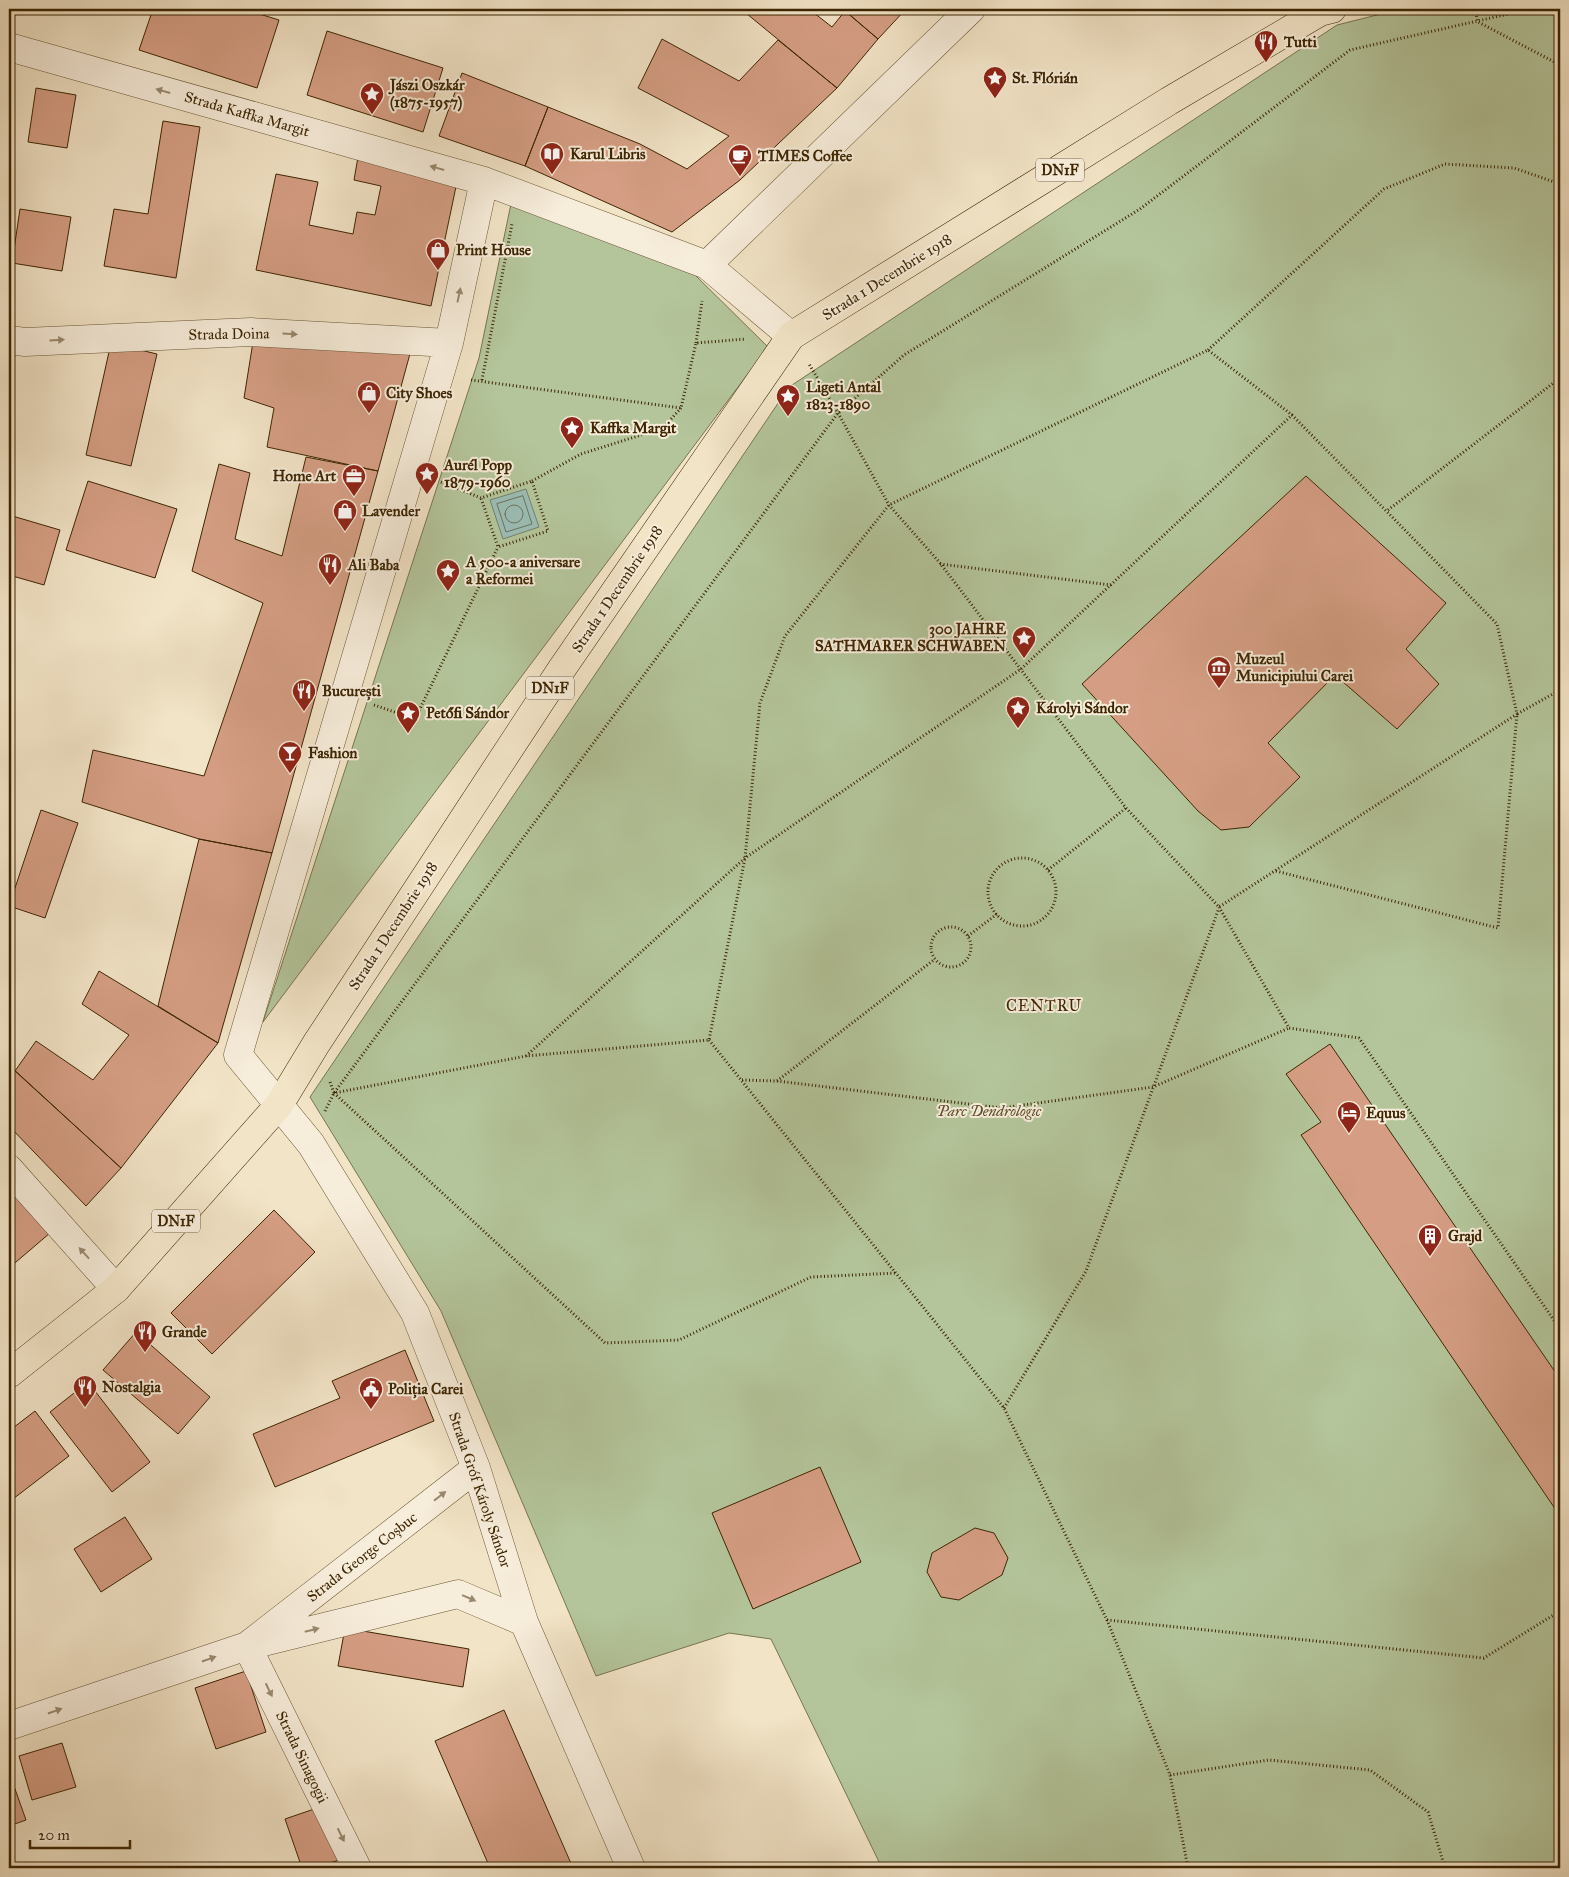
<svg xmlns="http://www.w3.org/2000/svg" width="1569" height="1877" font-family="'IM FELL Great Primer',serif">
<style>
.green{fill:#b4c59b;stroke:#78754e}
.water{fill:#9bbeb6;stroke:#75816e}
.lines{fill:none;stroke-linecap:round;stroke-linejoin:round}
.shore{stroke:#6c725c;stroke-width:1}
.building{fill:#d59e84;stroke:#3d2502}
.street-casing{stroke:#6a5533;stroke-width:29}
.primary-casing{stroke:#3d2502;stroke-width:29}
.path{stroke:#3d2502;stroke-width:3;stroke-dasharray:1 2.5;stroke-linecap:butt}
.street{stroke:#f7eddb;stroke-width:28}
.primary{stroke:#f2e4c7;stroke-width:28}
.oneway{fill:#9a896e}
.labels{text-anchor:middle;stroke-width:4;stroke-linejoin:round;paint-order:stroke}
.shield{fill:#f7eddb;stroke:#756143;stroke-width:1}
.shield-label{font-size:14px;font-weight:bold;fill:#3d2502}
.poi-label{font-size:15px;font-weight:bold;fill:#3d2502;stroke:#f7eddb;text-anchor:start}
.street-label{font-size:15px;fill:#3d2502;stroke:#f7eddb}
.park-label{font-size:15px;font-style:italic;fill:#5b4d28;stroke:#f7eddb}
.neighbourhood-label{font-size:16px;letter-spacing:1px;fill:#3d2502;stroke:#f7eddb}
</style>
<rect width="100%" height="100%" fill="#f2e4c7"/>
<filter id="stains"><feTurbulence type="fractalNoise" baseFrequency=".004" numOctaves="4"/><feColorMatrix values="0 0 0 0 .2 0 0 0 0 .09 0 0 0 0 .02 0 0 0 .5 -.17"/></filter>
<radialGradient id="worn" r=".72"><stop offset=".6" stop-color="#630" stop-opacity="0"/><stop offset="1" stop-color="#630" stop-opacity=".3"/></radialGradient>
<path class="green" d="M1401,9h159v1859h-678l-111,-229 -42,-6 -133,43 -155,-365 -131,-214 479,-710 548,-362z
M512,199l180,73 76,75 -505,675 216,-664z"/>
<path class="water" d="M526,489l13,38 -36,12 -13,-39z"/>
<g class="lines">
<path class="shore" d="M523,496l9,28 -26,8 -9,-28z
M505 514a9 9 0 1 1 18 0a9 9 0 1 1-18 0Z"/>
</g>
<path class="building" d="M153,9h90l36,11 -22,68 -118,-38z
M741,9h68l23,18 13,-16 33,28 -41,49z
M843,9h63l-28,30z
M327,31l116,37 -20,64 -116,-37z
M662,39l77,42 39,-41 59,48 -97,92 -68,52 -147,-66 23,-59 92,37 47,25 42,-33 -91,-48z
M462,73l86,34 -23,59 -86,-30z
M36,88l40,7 -9,53 -39,-6z
M163,121l37,6 -24,151 -72,-12 10,-57 34,5z
M358,157l100,20 -27,129 -175,-36 20,-96 42,8 -9,43 44,9 4,-22 18,3 6,-29 -27,-6z
M20,209l51,8 -9,54 -50,-8z
M253,342l158,8 -33,121 -111,-24 7,-39 -30,-10z
M111,343l46,11 -26,112 -45,-11z
M306,457l72,14 -106,382 -73,-14 -117,-37 11,-52 111,26 59,-173 -71,-32 27,-107 31,9 -15,66 47,17z
M1306,476l140,127 -40,46 33,35 -42,45 -62,-54 -67,68 32,34 -51,50 -28,3 -23,-19 -116,-127z
M88,481l89,28 -22,69 -89,-28z
M9,515l51,15 -16,55 -35,-10z
M41,810l37,13 -33,95 -36,-12z
M199,839l73,14 -54,190 -60,-37z
M99,971l119,72 -97,125 -106,-97 21,-30 57,39 36,-45 -47,-31z
M1330,1044l230,335v137l-259,-381 20,-13 -35,-48z
M9,1065l112,103 -35,38 -77,-80z
M9,1183l41,50 -41,35z
M274,1210l41,42 -103,102 -41,-41z
M136,1332l74,65 -32,37 -75,-64z
M405,1350l29,71 -159,66 -22,-53 87,-36 -8,-17z
M88,1382l62,80 -38,30 -62,-80z
M35,1411l34,45 -60,46v-71z
M820,1467l41,95 -108,47 -41,-96z
M125,1517l27,42 -51,33 -27,-43z
M975,1528l19,5 14,25 -6,17 -43,25 -18,-3 -14,-25 5,-19z
M345,1628l124,21 -6,38 -125,-21z
M246,1671l20,61 -50,17 -21,-61z
M504,1710l69,158h-83l-55,-127z
M62,1743l14,44 -44,13 -13,-44z
M9,1772l17,48 -17,6z
M323,1806l19,53 -27,9h-13l-17,-49z"/>
<g class="lines">
<g class="street-casing">
<path id="street" d="M9,47l475,134 223,84 84,71
M484,181l-35,162 -211,712 73,89 104,169 61,155 48,154 107,246
M707,265l264,-256
M9,340l16,2 226,-10 198,11
M9,1169l107,120
M9,1726l238,-80 229,-178
M357,1868l-110,-222 211,-52 66,28"/>
</g>
<g class="primary-casing">
<path id="primary" d="M9,1374l107,-85 163,-184 37,-61 245,-374 230,-334 378,-235 151,-89 12,-3"/>
</g>
<path class="path" d="M1475,9l3,13 82,43
M696,343l6,-42
M1208,350l176,-161 61,-25 69,4 46,16
M471,380l210,28 15,-65 50,-4
M482,380l30,-156
M532,481l49,-27 82,-26 18,-20
M441,482l40,16 51,-17 16,50 -50,16 -17,-49
M1388,510l172,-132
M940,564l171,21
M374,705l41,14 83,-172
M988 892a34 34 0 1 1 68 0a34 34 0 1 1-68 0Z
M1048,870l78,-62
M1276,871l222,57 19,-214 43,-24
M1219,907l70,121 70,10 201,291
M931 947a20 20 0 1 1 40 0a20 20 0 1 1-40 0Z
M968,936l29,-22
M709,1040l295,368 103,212 63,155 18,93
M526,1056l219,-198 276,-189 271,-254 205,209 20,90 -298,193 -93,-99 -186,-245 -51,-58 -51,-92 -29,-49
M742,1080l35,1 225,27 151,-21 136,-59
M777,1081l158,-122
M330,1082l4,11 192,-37 183,-16 36,-182 15,-155 25,-67 104,-131 319,-155 84,65
M334,1093l271,250 74,-3 132,-63 86,-4
M325,1111l9,-18 504,-680 66,-58 236,-146 210,-159 180,-41
M1004,1408l82,-137 133,-363
M1107,1620l377,38 76,-47
M1170,1775l99,-15 101,10 58,42 17,56"/>
<use href="#street" class="street"/>
<use href="#primary" class="primary"/>
</g>
<defs><path id="oneway-solid" d="M-6-.8H1V-3.2L6.5 0L1 3.2V.8H-6Z" transform="scale(1.25)"/></defs>
<g class="oneway">
<use href="#oneway-solid" transform="translate(163 91) rotate(-164)"/>
<use href="#oneway-solid" transform="translate(437 168) rotate(-164)"/>
<use href="#oneway-solid" transform="translate(459 295) rotate(-78)"/>
<use href="#oneway-solid" transform="translate(290 334) rotate(3)"/>
<use href="#oneway-solid" transform="translate(57 340) rotate(-3)"/>
<use href="#oneway-solid" transform="translate(84 1253) rotate(-132)"/>
<use href="#oneway-solid" transform="translate(440 1496) rotate(-38)"/>
<use href="#oneway-solid" transform="translate(469 1598) rotate(23)"/>
<use href="#oneway-solid" transform="translate(312 1630) rotate(-14)"/>
<use href="#oneway-solid" transform="translate(209 1659) rotate(-19)"/>
<use href="#oneway-solid" transform="translate(269 1690) rotate(64)"/>
<use href="#oneway-solid" transform="translate(55 1711) rotate(-19)"/>
<use href="#oneway-solid" transform="translate(341 1835) rotate(64)"/>
</g>
<defs>
<g id="restaurant-pin" transform="scale(1.25)"><path d="M0 17L-7.5 6A9.5 9.5 0 1 1 7.5 6Z" fill="#8f2418" stroke="#f7eddb"/><path d="M-5-6h1v4h1v-4h1v4h1v-4h1v5L-1.5 .5V6h-2V.5L-5-1ZM5-6V6H3V1.5H1.5Q1.5-4 5-6Z" fill="#fff"/></g>
<g id="sight-pin" transform="scale(1.25)"><path d="M0 17L-7.5 6A9.5 9.5 0 1 1 7.5 6Z" fill="#8f2418" stroke="#f7eddb"/><path d="M0-6L1.8-2.2L6-1.7L2.9 1.2L3.7 5.4L0 3.3L-3.7 5.4L-2.9 1.2L-6-1.7L-1.8-2.2Z" fill="#fff"/></g>
<g id="library-pin" transform="scale(1.25)"><path d="M0 17L-7.5 6A9.5 9.5 0 1 1 7.5 6Z" fill="#8f2418" stroke="#f7eddb"/><path d="M-6-4Q-3-5.5-.7-3.5V5Q-3 3-6 4ZM6-4Q3-5.5 .7-3.5V5Q3 3 6 4Z" fill="#fff"/></g>
<g id="cafe-pin" transform="scale(1.25)"><path d="M0 17L-7.5 6A9.5 9.5 0 1 1 7.5 6Z" fill="#8f2418" stroke="#f7eddb"/><path d="M-5.5-4.5H6V0H3Q3 3.5 0 3.5H-2.5Q-5.5 3.5-5.5 0ZM3-3.2v2h1.7v-2ZM-6 4.5H4V6H-6Z" fill="#fff"/></g>
<g id="shop-pin" transform="scale(1.25)"><path d="M0 17L-7.5 6A9.5 9.5 0 1 1 7.5 6Z" fill="#8f2418" stroke="#f7eddb"/><path d="M-5-2.5h2.3a2.7 3.5 0 0 1 5.4 0H5L5.5 6h-11ZM-1.5-2.5h3a1.5 2.3 0 0 0-3 0Z" fill="#fff"/></g>
<g id="office-pin" transform="scale(1.25)"><path d="M0 17L-7.5 6A9.5 9.5 0 1 1 7.5 6Z" fill="#8f2418" stroke="#f7eddb"/><path d="M-6-3h4V-5.5h4V-3h4V5H-6ZM-1-4.5V-3h2v-1.5ZM-6 0V1H6V0Z" fill="#fff"/></g>
<g id="museum-pin" transform="scale(1.25)"><path d="M0 17L-7.5 6A9.5 9.5 0 1 1 7.5 6Z" fill="#8f2418" stroke="#f7eddb"/><path d="M0-6L6-3V-2H-6V-3ZM-5-1h2V3h-2ZM-1-1h2V3h-2ZM3-1h2V3H3ZM-6 4H6V6H-6Z" fill="#fff"/></g>
<g id="bar-pin" transform="scale(1.25)"><path d="M0 17L-7.5 6A9.5 9.5 0 1 1 7.5 6Z" fill="#8f2418" stroke="#f7eddb"/><path d="M-6-5H6L.8 .8V4.5H3.5V6h-7V4.5H-.8V.8Z" fill="#fff"/></g>
<g id="hotel-pin" transform="scale(1.25)"><path d="M0 17L-7.5 6A9.5 9.5 0 1 1 7.5 6Z" fill="#8f2418" stroke="#f7eddb"/><path d="M-6-4.5h1.5V1H6V5H4.5V3h-9V5H-6ZM-4 0a1.8 1.8 0 1 1 3.6 0ZM.5 0V-2.5h3Q6-2.5 6 0Z" fill="#fff"/></g>
<g id="building-pin" transform="scale(1.25)"><path d="M0 17L-7.5 6A9.5 9.5 0 1 1 7.5 6Z" fill="#8f2418" stroke="#f7eddb"/><path d="M-4-6H4V6H1V3H-1V6H-4ZM-2.5-4.3h1.7v1.8h-1.7ZM.8-4.3h1.7v1.8H.8ZM-2.5-1h1.7V.8h-1.7ZM.8-1h1.7V.8H.8Z" fill="#fff"/></g>
<g id="civic-pin" transform="scale(1.25)"><path d="M0 17L-7.5 6A9.5 9.5 0 1 1 7.5 6Z" fill="#8f2418" stroke="#f7eddb"/><path d="M-.6-6.5H3V-4.5H.6V-3L4-1V1h2V6H-6V1h2V-1L-.6-3ZM-1.2 2.5V6h2.4V2.5Z" fill="#fff"/></g>
</defs>
<g fill-rule="evenodd">
<use href="#restaurant-pin" x="1266" y="42"/>
<use href="#sight-pin" x="995" y="78"/>
<use href="#sight-pin" x="372" y="94"/>
<use href="#library-pin" x="552" y="154"/>
<use href="#cafe-pin" x="740" y="156"/>
<use href="#shop-pin" x="438" y="250"/>
<use href="#shop-pin" x="369" y="393"/>
<use href="#sight-pin" x="788" y="396"/>
<use href="#sight-pin" x="572" y="428"/>
<use href="#sight-pin" x="427" y="474"/>
<use href="#office-pin" x="354" y="476"/>
<use href="#shop-pin" x="345" y="511"/>
<use href="#restaurant-pin" x="330" y="565"/>
<use href="#sight-pin" x="448" y="571"/>
<use href="#sight-pin" x="1024" y="638"/>
<use href="#museum-pin" x="1219" y="668"/>
<use href="#restaurant-pin" x="304" y="691"/>
<use href="#sight-pin" x="1018" y="708"/>
<use href="#sight-pin" x="408" y="713"/>
<use href="#bar-pin" x="290" y="753"/>
<use href="#hotel-pin" x="1349" y="1113"/>
<use href="#building-pin" x="1430" y="1236"/>
<use href="#restaurant-pin" x="145" y="1332"/>
<use href="#restaurant-pin" x="85" y="1387"/>
<use href="#civic-pin" x="371" y="1389"/>
</g>
<g class="labels">
<g class="shield">
<rect x="1036" y="158.5" width="48" height="23" rx="4"/>
<rect x="526" y="676.5" width="48" height="23" rx="4"/>
<rect x="152" y="1209.5" width="48" height="23" rx="4"/>
</g>
<g class="shield-label">
<text x="1060" y="175">DN1F</text>
<text x="550" y="693">DN1F</text>
<text x="176" y="1226">DN1F</text>
</g>
<g class="poi-label">
<text x="1284" y="47">Tutti</text>
<text x="1012" y="83">St. Flórián</text>
<text x="390" y="90">Jászi Oszkár<tspan x="390" dy="17">(1875-1957)</tspan></text>
<text x="570" y="159">Karul Libris</text>
<text x="758" y="161">TIMES Coffee</text>
<text x="456" y="255">Print House</text>
<text x="806" y="392">Ligeti Antal<tspan x="806" dy="17">1823-1890</tspan></text>
<text x="386" y="398">City Shoes</text>
<text x="590" y="433">Kaffka Margit</text>
<text x="444" y="470">Aurél Popp<tspan x="444" dy="17">1879-1960</tspan></text>
<text x="336" y="481" text-anchor="end">Home Art</text>
<text x="362" y="516">Lavender</text>
<text x="466" y="567">A 500-a aniversare<tspan x="466" dy="17">a Reformei</tspan></text>
<text x="348" y="570">Ali Baba</text>
<text x="1006" y="634" text-anchor="end">300 JAHRE<tspan x="1006" dy="17">SATHMARER SCHWABEN</tspan></text>
<text x="1236" y="664">Muzeul<tspan x="1236" dy="17">Municipiului Carei</tspan></text>
<text x="322" y="696">București</text>
<text x="1036" y="713">Károlyi Sándor</text>
<text x="426" y="718">Petőfi Sándor</text>
<text x="308" y="758">Fashion</text>
<text x="1366" y="1118">Equus</text>
<text x="1448" y="1241">Grajd</text>
<text x="162" y="1337">Grande</text>
<text x="102" y="1392">Nostalgia</text>
<text x="388" y="1394">Poliția Carei</text>
</g>
<g class="street-label">
<text transform="translate(247 114) rotate(16)" y="5">Strada Kaffka Margit</text>
<text transform="translate(887 277) rotate(-32)" y="5">Strada 1 Decembrie 1918</text>
<text transform="translate(229 334) rotate(-1)" y="5">Strada Doina</text>
<text transform="translate(617 589) rotate(-56)" y="5">Strada 1 Decembrie 1918</text>
<text transform="translate(393 926) rotate(-57)" y="5">Strada 1 Decembrie 1918</text>
<text transform="translate(480 1490) rotate(71)" y="5">Strada Gróf Károly Sándor</text>
<text transform="translate(362 1557) rotate(-38)" y="5">Strada George Coșbuc</text>
<text transform="translate(302 1757) rotate(64)" y="5">Strada Sinagogii</text>
</g>
<g class="park-label">
<text x="989" y="1116">Parc Dendrologic</text>
</g>
<g class="neighbourhood-label">
<text x="1044" y="1011">CENTRU</text>
</g>
</g>
<rect width="1569" height="1877" fill="none" stroke="#f2e4c7" stroke-width="30"/>
<rect x="10" y="10" width="1549" height="1857" fill="none" stroke="#3d2502" stroke-width="2.5"/>
<rect x="15" y="15" width="1539" height="1847" fill="none" stroke="#3d2502"/>
<path d="M30 1840v8h100v-8" fill="none" stroke="#3d2502" stroke-width="2.5"/>
<text x="38" y="1840" font-size="15" fill="#3d2502" stroke="#f7eddb" stroke-width="4" paint-order="stroke">20 m</text>
<rect width="100%" height="100%" filter="url(#stains)"/>
<rect width="100%" height="100%" fill="url(#worn)"/>
</svg>
